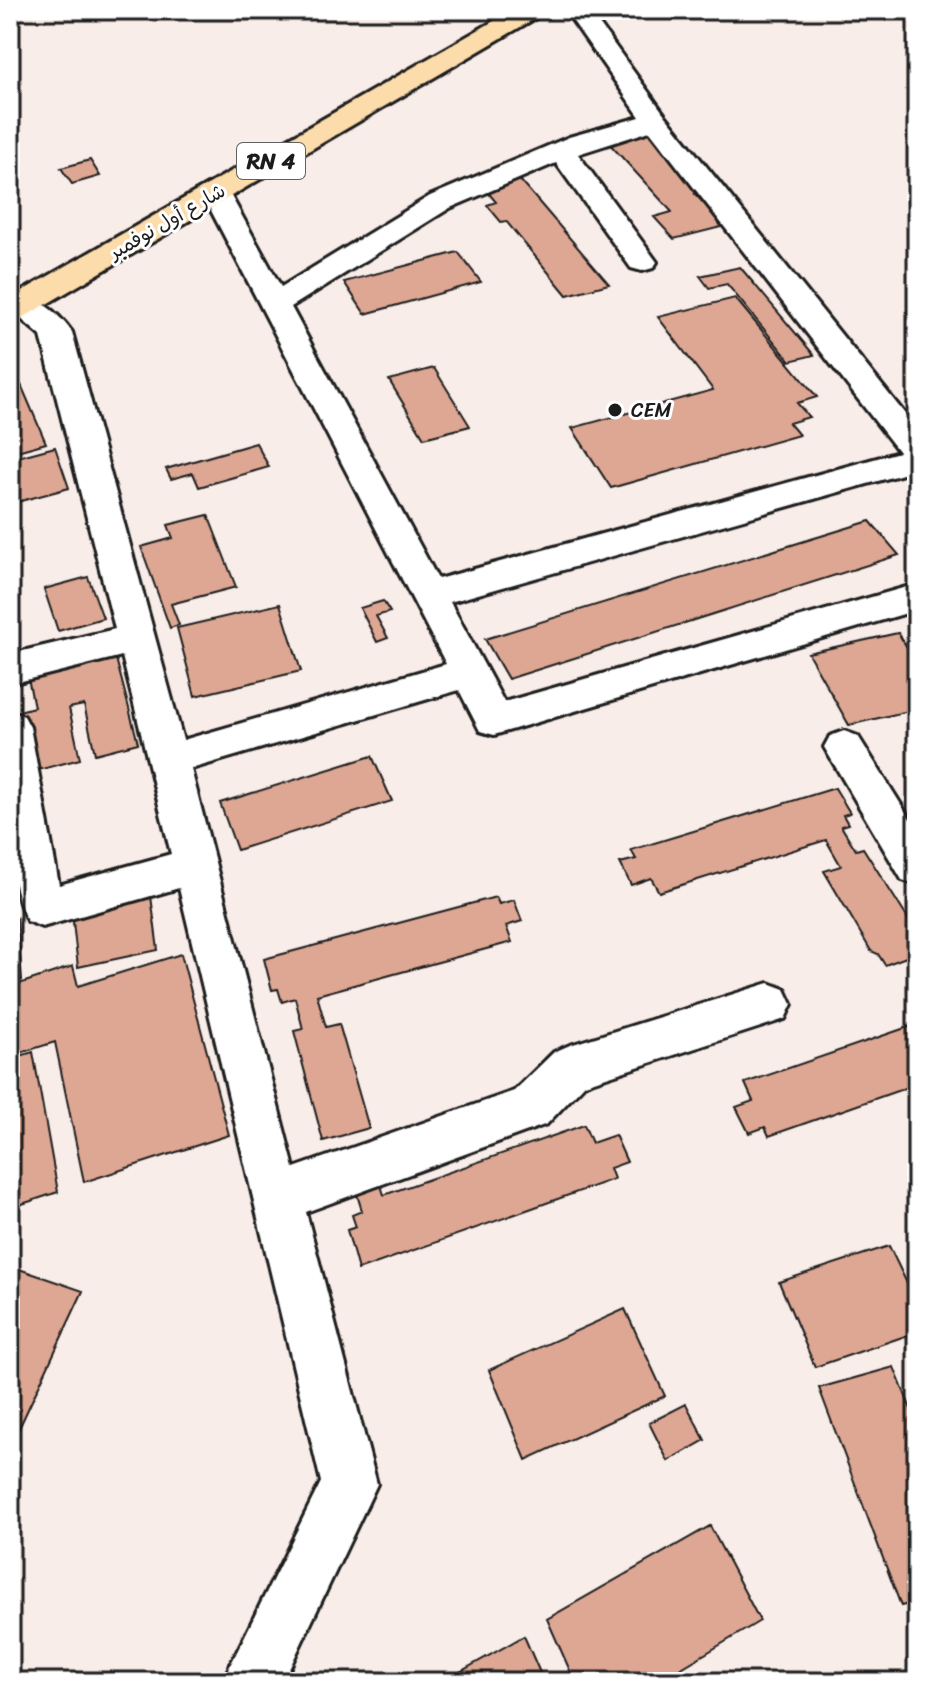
<svg xmlns="http://www.w3.org/2000/svg" width="927" height="1692" font-family="Sriracha,'Playpen Sans Arabic',sans-serif">
<style>
.building{fill:#dda793;stroke:#1c1c1c;stroke-width:2}
.lines{fill:none;stroke-linecap:round;stroke-linejoin:round}
.street-casing{stroke:#1c1c1c;stroke-width:6}
.primary-casing{stroke:#1c1c1c;stroke-width:6}
.street{fill:#fff;fill-rule:evenodd}
.primary{fill:#fddcac;fill-rule:evenodd}
.poi-dot{fill:#1c1c1c;stroke:#fff;stroke-width:3}
.labels{text-anchor:middle;stroke-width:6;stroke-linejoin:round;paint-order:stroke}
.far-street-label{font-size:20px;fill:#1c1c1c;stroke:#fff}
.far-poi-label{font-size:20px;fill:#1c1c1c;stroke:#fff;text-anchor:start}
.shield{fill:#fff;stroke:#606060;stroke-width:2}
.shield-label{font-size:22px;font-weight:bold;fill:#1c1c1c}
</style>
<rect width="100%" height="100%" fill="#f8ede9"/>
<filter id="ink" filterUnits="userSpaceOnUse"><feTurbulence type="fractalNoise" baseFrequency=".0125" numOctaves="2"/><feDisplacementMap in="SourceGraphic" scale="16" xChannelSelector="R" yChannelSelector="G"/><feConvolveMatrix kernelMatrix="1 2 1 2 8 2 1 2 1" color-interpolation-filters="sRGB"/></filter>
<g filter="url(#ink)">
<path class="building" d="M650,131l57,60 -12,3 30,32 -51,13 -20,-22 18,-5 -65,-71z
M90,160l10,16 -28,8 -11,-16z
M520,180l89,104 -42,11 -61,-74 -5,1 -14,-17 9,-3 -11,-13z
M458,252l23,30 -116,32 -21,-32z
M740,267l74,88 -24,6 -63,-77 -18,4 -9,-12z
M735,298l82,99 -20,6 12,14 -20,6 10,12 -188,53 -39,-60 141,-38 -55,-73z
M434,368l36,58 -46,12 -35,-58z
M19,380l27,63 -36,10v-71z
M256,443l13,24 -70,20 -6,-14 -22,6 -5,-10z
M55,447l14,41 -59,16v-45z
M208,515l28,72 -65,17 8,21 -9,3 -29,-81 32,-9 -5,-13z
M870,521l29,34 -391,124 -23,-40z
M88,577l15,41 -45,13 -14,-42z
M383,601l7,11 -14,4 12,22 -11,4 -17,-34z
M280,604l21,67 -106,25 -18,-68z
M898,633l19,30v46l-68,16 -41,-72z
M114,651l24,92 -43,11 -11,-49 -15,3 11,51 -53,14 -12,-61 19,-5 -7,-34z
M372,756l20,45 -155,49 -17,-47z
M835,788l15,25 -7,2 5,9 -7,2 15,24 7,-2 54,85v20l-32,12 -7,-11 -7,-3 -47,-80 17,-5 -15,-26 -167,52 -8,-14 -20,7 -11,-22 16,-4 -5,-9z
M151,896l7,54 -80,17 -6,-54z
M496,897l3,7 15,-4 8,21 -16,5 6,16 -195,53 9,32 13,-3 30,104 -46,13 -29,-110 9,-2 -8,-31 -13,4 -4,-13 -6,1 -8,-31z
M17,918l5,62 -12,3v-63z
M181,954l48,181 -145,47 -29,-140 -35,11 -10,-66 63,-21 5,20z
M917,1024v60l-148,52 -4,-9 -16,6 -13,-26 17,-6 -8,-18z
M33,1052l25,140 -48,16v-149z
M584,1125l8,18 23,-8 12,27 -17,6 4,11 -256,91 -11,-40 9,-3 -4,-12 10,-4 -6,-20 24,-9 4,13z
M889,1246l28,58v28l-102,35 -36,-85z
M19,1269l64,22 -68,146 -5,-2v-147z
M625,1309l40,87 -139,64 -37,-90z
M894,1367l23,57v178l-16,4 -82,-218z
M686,1404l19,36 -37,21 -19,-38z
M710,1526l50,95 -102,61h-83l-28,-63z
M524,1636l20,46h-102z"/>
<g class="lines">
<g class="street-casing">
<path id="street" d="M565,10h24l76,105 252,314v41l-467,132 54,100 413,-118v26l-423,125 -14,-4 -21,-41 -268,79 103,399 220,-77 40,-39 16,-7 199,-62 16,6 7,15 -7,15 -200,65 -38,40 -241,88 71,272 -94,198h-61l99,-200 -142,-594 -137,39 -15,-6c-27,-57 -17,-147 -17,-210l14,5 6,11 29,158 112,-31 -49,-198 -112,28v-30l105,-25 -74,-293 -29,-25 -2,-10c20,-15 50,14 62,31l111,408 263,-76 -244,-471 4,-6 10,-2 10,2 55,100 149,-91 139,-59 71,-20zM650,131l249,321 -461,127 -147,-272 159,-99 106,-45 75,105 11,3 11,-3 4,-6 -79,-108z
M844,731l14,5 59,94v55l-15,-5 -78,-133 6,-11z"/>
</g>
<g class="primary-casing">
<path id="primary" d="M513,10h32l-4,5 -520,304 -11,3v-24z"/>
</g>
<use href="#street" class="street"/>
<use href="#primary" class="primary"/>
</g>
</g>
<circle class="poi-dot" cx="615" cy="410" r="8"/>
<g class="labels">
<g class="far-street-label">
<text transform="translate(167 221) rotate(-30)" y="7">شارع أول نوفمبر</text>
</g>
<g class="far-poi-label">
<text x="631" y="417">CEM</text>
</g>
<rect class="shield" x="237" y="143" width="68" height="36" rx="6"/>
<g class="shield-label">
<text x="271" y="169">RN 4</text>
</g>
</g>
<rect width="927" height="1692" fill="none" stroke="#fff" stroke-width="40"/>
<rect x="20" y="20" width="887" height="1652" fill="none" stroke="#1c1c1c" stroke-width="3" filter="url(#ink)"/>
</svg>
